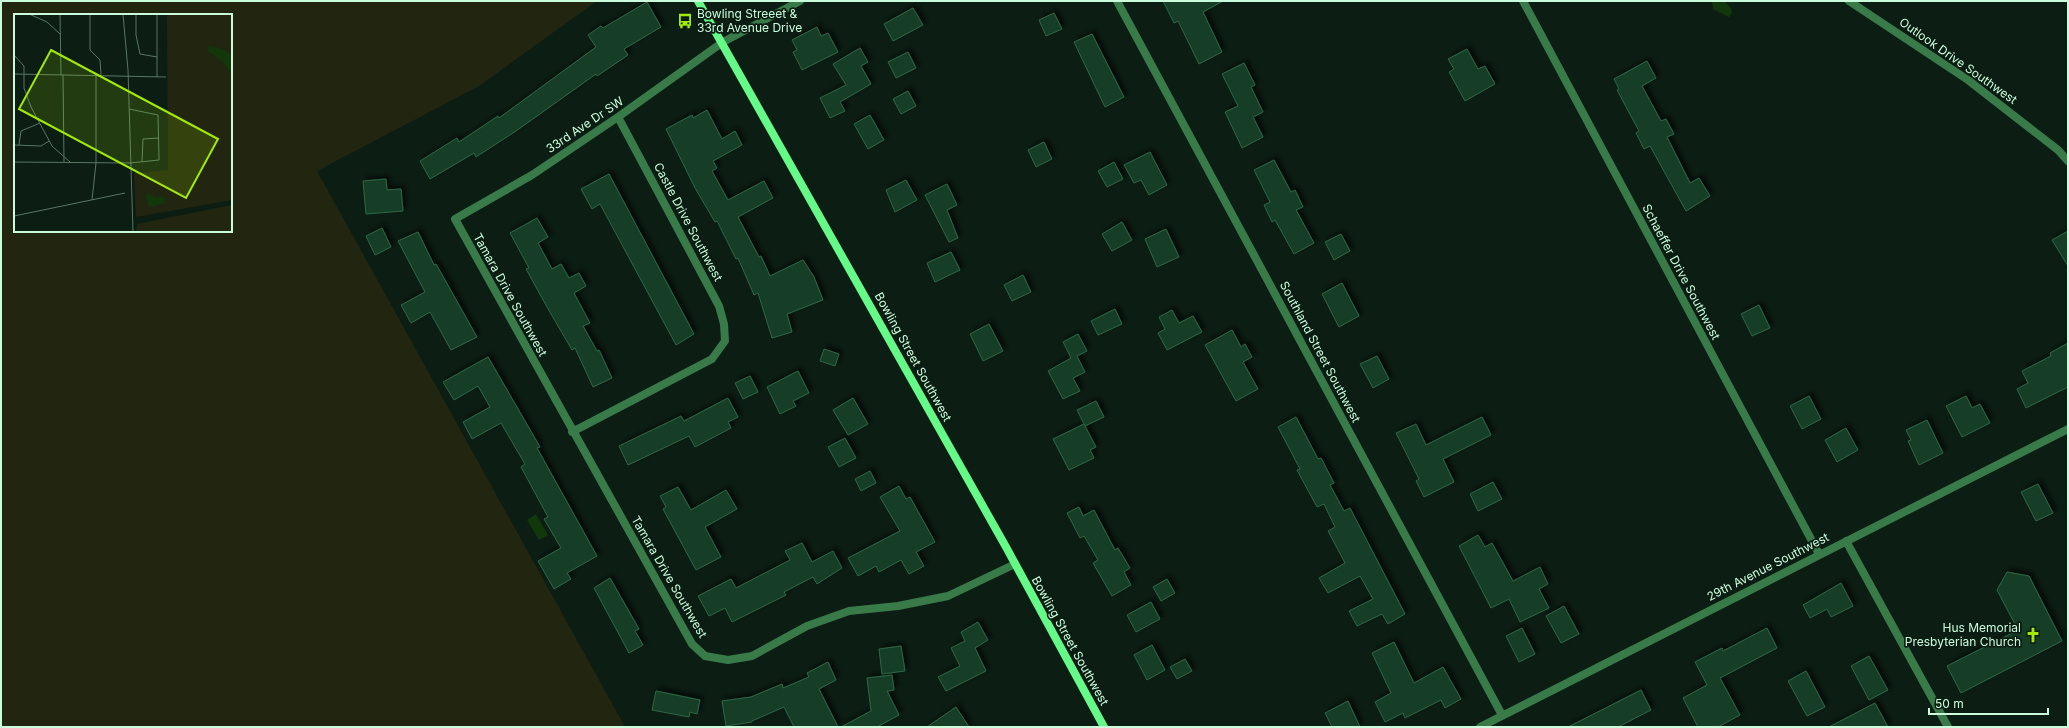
<svg xmlns="http://www.w3.org/2000/svg" width="2069" height="728" font-family="Inter,sans-serif">
<style>
.green{fill:#222610;fill-rule:evenodd}
.water{fill:#11380a}
.building{fill:#193d28;stroke:#2c6845;filter:url(#shadow)}
.lines{fill:none;stroke-linecap:round;stroke-linejoin:round}
.minor{stroke:#397a49;stroke-width:8}
.tertiary{stroke:#397a49;stroke-width:8}
.secondary{stroke:#65f988;stroke-width:8}
.labels{text-anchor:middle;stroke-width:3.5;stroke-linejoin:round;paint-order:stroke}
.poi-label{font-size:12px;fill:#cafddb;stroke:#0c1d13;text-anchor:start}
.street-label{font-size:12px;fill:#cafddb;stroke:#0c1d13}
.inset-road{fill:none;stroke:#587763;stroke-width:1}
.view{fill:#a4ea09;fill-opacity:0.15;stroke:#a4ea09;stroke-width:2}
.inset-edge{fill:none;stroke:#cafddb;stroke-width:2}
</style>
<defs>
<filter id="shadow"><feDropShadow dx="3.5" dy="-3.5" stdDeviation="2" flood-color="#0009"/></filter>
</defs>
<rect width="100%" height="100%" fill="#0c1d13"/>
<path class="green" d="M1,1h596l-118,85 -162,85 308,556h-624zM15,15h216v216h-216z"/>
<path class="water" d="M1712,1h12l7,7 1,5 -3,4 -16,-8z
M536,514l12,21 -9,5 -12,-20z"/>
<path class="building" d="M1163,1h60l-20,11 19,40 -23,12 -21,-43 -4,2z
M647,2l14,25 -37,22 4,6 -31,21 -1,-2 -80,57 -40,26 -2,-4 -44,26 -10,-18 37,-23 2,4 39,-26 1,2 97,-71 -8,-12 13,-9 2,2z
M913,8l10,17 -30,16 -9,-17z
M1054,13l8,16 -16,7 -7,-16z
M817,27l4,9 7,-3 10,19 -36,18 -9,-18 4,-2 -5,-10z
M1092,34l32,63 -19,10 -31,-65z
M860,48l8,14 -7,4 10,18 -31,18 5,9 -15,7 -10,-20 26,-13 -13,-21z
M1467,49l11,20 7,-3 10,18 -30,17 -16,-29 5,-3 -6,-10z
M908,52l8,16 -20,10 -8,-16z
M1647,61l9,17 -14,8 19,35 5,-2 8,15 -7,3 23,46 9,-5 11,18 -24,15 -36,-65 -6,3 -8,-16 3,-2 -22,-41 2,-1 -5,-10z
M1244,63l11,22 -4,2 12,25 -10,5 10,20 -21,11 -17,-36 13,-6 -16,-32z
M908,91l8,15 -15,8 -8,-15z
M707,110l15,29 13,-8 7,14 -29,16 4,7 -5,3 16,29 36,-19 9,17 -35,19 21,40 2,-1 9,20 33,-16 11,17 9,23 -36,14 5,18 -20,6 -14,-45 -4,2 -16,-37 -2,1 -19,-38 -2,1 -20,-34 -29,-59 26,-14 1,3z
M870,115l14,25 -16,9 -14,-25z
M1044,142l8,17 -16,8 -8,-17z
M1150,152l17,33 -18,10 -8,-15 -7,3 -10,-18z
M1274,160l17,32 4,-2 8,17 -7,3 18,33 -20,11 -19,-34 -3,2 -8,-17 6,-3 -16,-32z
M1114,162l9,17 -16,8 -9,-16z
M609,174l85,160 -18,11 -76,-141 -8,5 -11,-20z
M386,179l1,11 14,-1 2,22 -37,3 -3,-33z
M906,180l11,20 -22,12 -9,-22z
M947,184l10,21 -10,5 11,28 -9,4 -24,-47z
M537,218l11,19 -10,6 14,26 9,-5 8,14 10,-5 7,13 -12,7 16,30 -7,3 14,25 2,-1 13,28 -19,9 -18,-39 -3,2 -25,-43 -21,-38 3,-1 -19,-35z
M1122,222l10,18 -20,11 -10,-17z
M382,228l9,19 -16,8 -9,-19z
M1166,229l13,28 -22,10 -12,-28z
M2068,231v35l-16,-26z
M418,232l16,33 2,-1 41,73 -26,13 -21,-38 -19,11 -10,-18 24,-13 -27,-51z
M1341,234l9,17 -16,9 -9,-18z
M951,252l9,18 -25,12 -8,-19z
M1023,275l8,17 -19,9 -8,-16z
M1342,283l17,33 -20,11 -17,-33z
M1759,305l11,23 -18,8 -11,-22z
M1115,309l7,15 -24,11 -7,-14z
M1172,310l7,13 14,-7 9,16 -35,18 -9,-17 7,-4 -6,-12z
M989,324l14,27 -20,10 -13,-27z
M1232,330l9,17 4,-3 7,13 -9,5 15,27 -22,12 -31,-56z
M1078,334l9,17 -10,5 8,16 -12,6 7,13 -17,8 -15,-28 23,-13 -8,-16z
M2068,343v44l-42,21 -9,-19 11,-6 -6,-12 29,-15 -1,-3z
M824,349l15,5 -4,12 -15,-5z
M1377,356l12,23 -16,9 -13,-24z
M488,357l52,90 -3,1 60,108 -30,17 4,6 -17,10 -16,-28 23,-13 -17,-29 4,-2 -27,-50 4,-3 -24,-41 -29,16 -9,-17 27,-15 -12,-21 -24,14 -11,-18z
M798,371l11,22 -16,8 3,5 -16,8 -13,-27z
M750,376l8,16 -15,7 -8,-16z
M1809,396l12,23 -19,10 -12,-23z
M1966,396l6,12 8,-4 10,19 -28,14 -16,-31z
M728,398l10,19 -10,5 3,6 -36,19 -6,-11 -61,29 -9,-19 62,-30 3,5z
M853,398l15,26 -20,11 -15,-25z
M1096,401l8,16 -19,9 -8,-16z
M1296,417l22,42 3,-1 13,25 -4,2 14,26 6,-3 55,106 -17,10 -6,-10 -25,12 -8,-15 24,-12 -13,-23 -32,17 -9,-15 26,-15 -17,-32 7,-4 -11,-23 -7,3 -20,-37 3,-1 -22,-42z
M1482,417l9,18 -48,24 11,23 -30,15 -8,-16 3,-2 -23,-46 20,-9 10,21z
M1927,420l16,33 -24,12 -11,-24 3,-1 -5,-10z
M1084,424l12,23 -6,3 4,8 -25,12 -16,-31z
M1846,428l12,22 -21,12 -12,-22z
M845,438l11,20 -17,9 -11,-20z
M870,471l6,12 -15,8 -6,-12z
M1493,482l9,17 -24,12 -8,-17z
M2038,484l15,29 -17,8 -15,-29z
M899,486l7,13 4,-2 25,45 -19,10 8,14 -15,8 -8,-14 -22,12 -3,-6 -18,10 -10,-18 52,-27 -20,-34z
M678,487l13,23 35,-20 11,19 -32,18 16,30 -25,13 -33,-61 3,-2 -6,-11z
M1079,507l4,9 11,-6 21,40 3,-2 12,20 -6,4 7,13 -19,11 -19,-33 5,-3 -14,-24 -4,2 -13,-25z
M1478,535l7,12 7,-4 21,38 27,-14 8,17 -9,5 10,19 -29,14 -11,-23 -18,9 -32,-62z
M802,543l10,19 21,-11 9,17 -25,16 -4,-7 -29,15 2,3 -54,27 -7,-14 -16,8 -11,-20 33,-17 5,9 54,-28 -5,-9z
M2007,572l22,4 33,65 -101,52 -14,-27 71,-36 -21,-40z
M610,578l29,51 -4,2 8,14 -14,8 -35,-65z
M1167,579l8,14 -14,8 -8,-14z
M1841,583l12,23 -22,11 -4,-8 -17,9 -7,-13z
M1151,602l9,17 -24,13 -9,-17z
M1564,606l15,28 -18,9 -15,-27z
M978,622l10,18 -13,8 11,23 -40,20 -8,-14 22,-11 -9,-18 14,-7 -4,-9z
M1522,628l13,26 -16,8 -13,-26z
M1767,628l10,20 -57,30 20,37 -22,12h-20l-15,-29 24,-13 -12,-23 27,-14 1,3z
M1394,642l20,41 29,-16 18,32 -16,9 -4,-8 -36,18 -2,-5 -18,9 -10,-20 16,-9 -19,-40z
M1152,645l13,25 -18,10 -13,-25z
M901,646l4,25 -23,3 -3,-25z
M1869,656l19,34 -19,10 -18,-34z
M1185,659l7,12 -15,8 -7,-12z
M828,662l8,18 -17,9 19,38h-44l-10,-20 -32,14v1l-26,4 -4,-25 29,-4 31,-13 1,4 26,-11 -2,-4z
M1806,671l19,36 -18,9 -19,-35z
M892,675l2,15 -7,1 12,24 -22,12h-36l30,-16 -4,-33z
M1641,690l10,20 -33,17h-50z
M656,691l44,9 -3,14 -7,-2 -1,5 -37,-7z
M1348,701l12,26h-28l-7,-14z
M1875,703l13,24h-59z
M956,707l13,20h-42z"/>
<g class="lines">
<path class="minor" d="M1117,1l385,714
M1523,1l296,553
M1849,1l119,79 90,70 10,11
M723,42l-105,75 -86,58 -77,44 237,425 13,12 23,4 24,-4 55,-30 42,-15 49,-5 50,-10 67,-32
M572,432l140,-73 13,-18 -1,-17 -5,-18 -101,-189
M1846,541l102,186
M1480,727l588,-298"/>
<path class="tertiary" d="M723,42l77,-41"/>
<path class="secondary" d="M698,1l308,546 98,180"/>
</g>
<defs>
<g id="bus-bare" transform="scale(1.2)"><path d="M-5-6H5V4H4V6H2V4H-2V6H-4V4H-5ZM-3.5-4V0h7V-4ZM-3.5 1.2v1.5H-2V1.2ZM2 1.2v1.5H3.5V1.2Z" fill="#a4ea09" stroke="#0c1d13" stroke-width="2.5" paint-order="stroke"/></g>
<g id="church-bare" transform="scale(1.2)"><path d="M-1.2-6h2.4v3.5h3.3v2.4h-3.3V6h-2.4V-.1h-3.3v-2.4h3.3Z" fill="#a4ea09" stroke="#0c1d13" stroke-width="2.5" paint-order="stroke"/></g>
</defs>
<g fill-rule="evenodd">
<use href="#bus-bare" x="685" y="21"/>
<use href="#church-bare" x="2033" y="635"/>
</g>
<g class="labels">
<g class="poi-label">
<text x="697" y="18">Bowling Streeet &amp;<tspan x="697" dy="14">33rd Avenue Drive</tspan></text>
<text x="2021" y="632" text-anchor="end">Hus Memorial<tspan x="2021" dy="14">Presbyterian Church</tspan></text>
</g>
<g class="street-label">
<text transform="translate(1958 61) rotate(35)" y="4">Outlook Drive Southwest</text>
<text transform="translate(585 125) rotate(-34)" y="4">33rd Ave Dr SW</text>
<text transform="translate(688 222) rotate(62)" y="4">Castle Drive Southwest</text>
<text transform="translate(1681 272) rotate(62)" y="4">Schaeffer Drive Southwest</text>
<text transform="translate(510 295) rotate(61)" y="4">Tamara Drive Southwest</text>
<text transform="translate(1320 352) rotate(62)" y="4">Southland Street Southwest</text>
<text transform="translate(913 357) rotate(61)" y="4">Bowling Street Southwest</text>
<text transform="translate(1768 567) rotate(-27)" y="4">29th Avenue Southwest</text>
<text transform="translate(669 577) rotate(60)" y="4">Tamara Drive Southwest</text>
<text transform="translate(1070 641) rotate(61)" y="4">Bowling Street Southwest</text>
</g>
</g>
<g transform="translate(14 14)">
<rect width="218" height="218" fill="#0c1d13"/>
<path d="M153,0h65v186l-96,17 -2,-44 34,-3zM218,191v27h-96l1,-8z" fill="#222610"/>
<path d="M195,32l15,4 8,6v17l-10,-12 -14,-10zM135,179l6,5 9,-2 1,7 -16,4 -3,-12z" fill="#11380a"/>
<path class="inset-road" d="M15,0l18,8 13,12M46,0l1,61M76,0v36l10,10 1,15M109,0l5,56 5,162M122,0v21l4,19 17,3M0,41l10,11v22l7,19 21,39 18,16M0,60l152,3M49,61l1,88M143,63v-63M0,131l27,1 8,-5M5,131l2,-14 19,-8M0,148l116,1 29,-3 -1,-45 -29,-6M128,148l1,-23 16,-1M78,186l4,-37v-87M0,202l111,-23"/>
<path class="view" d="M37,36l167,89 -32,59 -167,-89z"/>
<rect width="218" height="218" class="inset-edge"/>
</g>
<rect width="2069" height="728" fill="none" stroke="#cafddb" stroke-width="4"/>
<path d="M1929 708v6h119v-6" fill="none" stroke="#cafddb" stroke-width="2"/>
<text x="1935" y="708" font-size="12" fill="#cafddb" stroke="#0c1d13" stroke-width="3" paint-order="stroke">50 m</text>
</svg>
